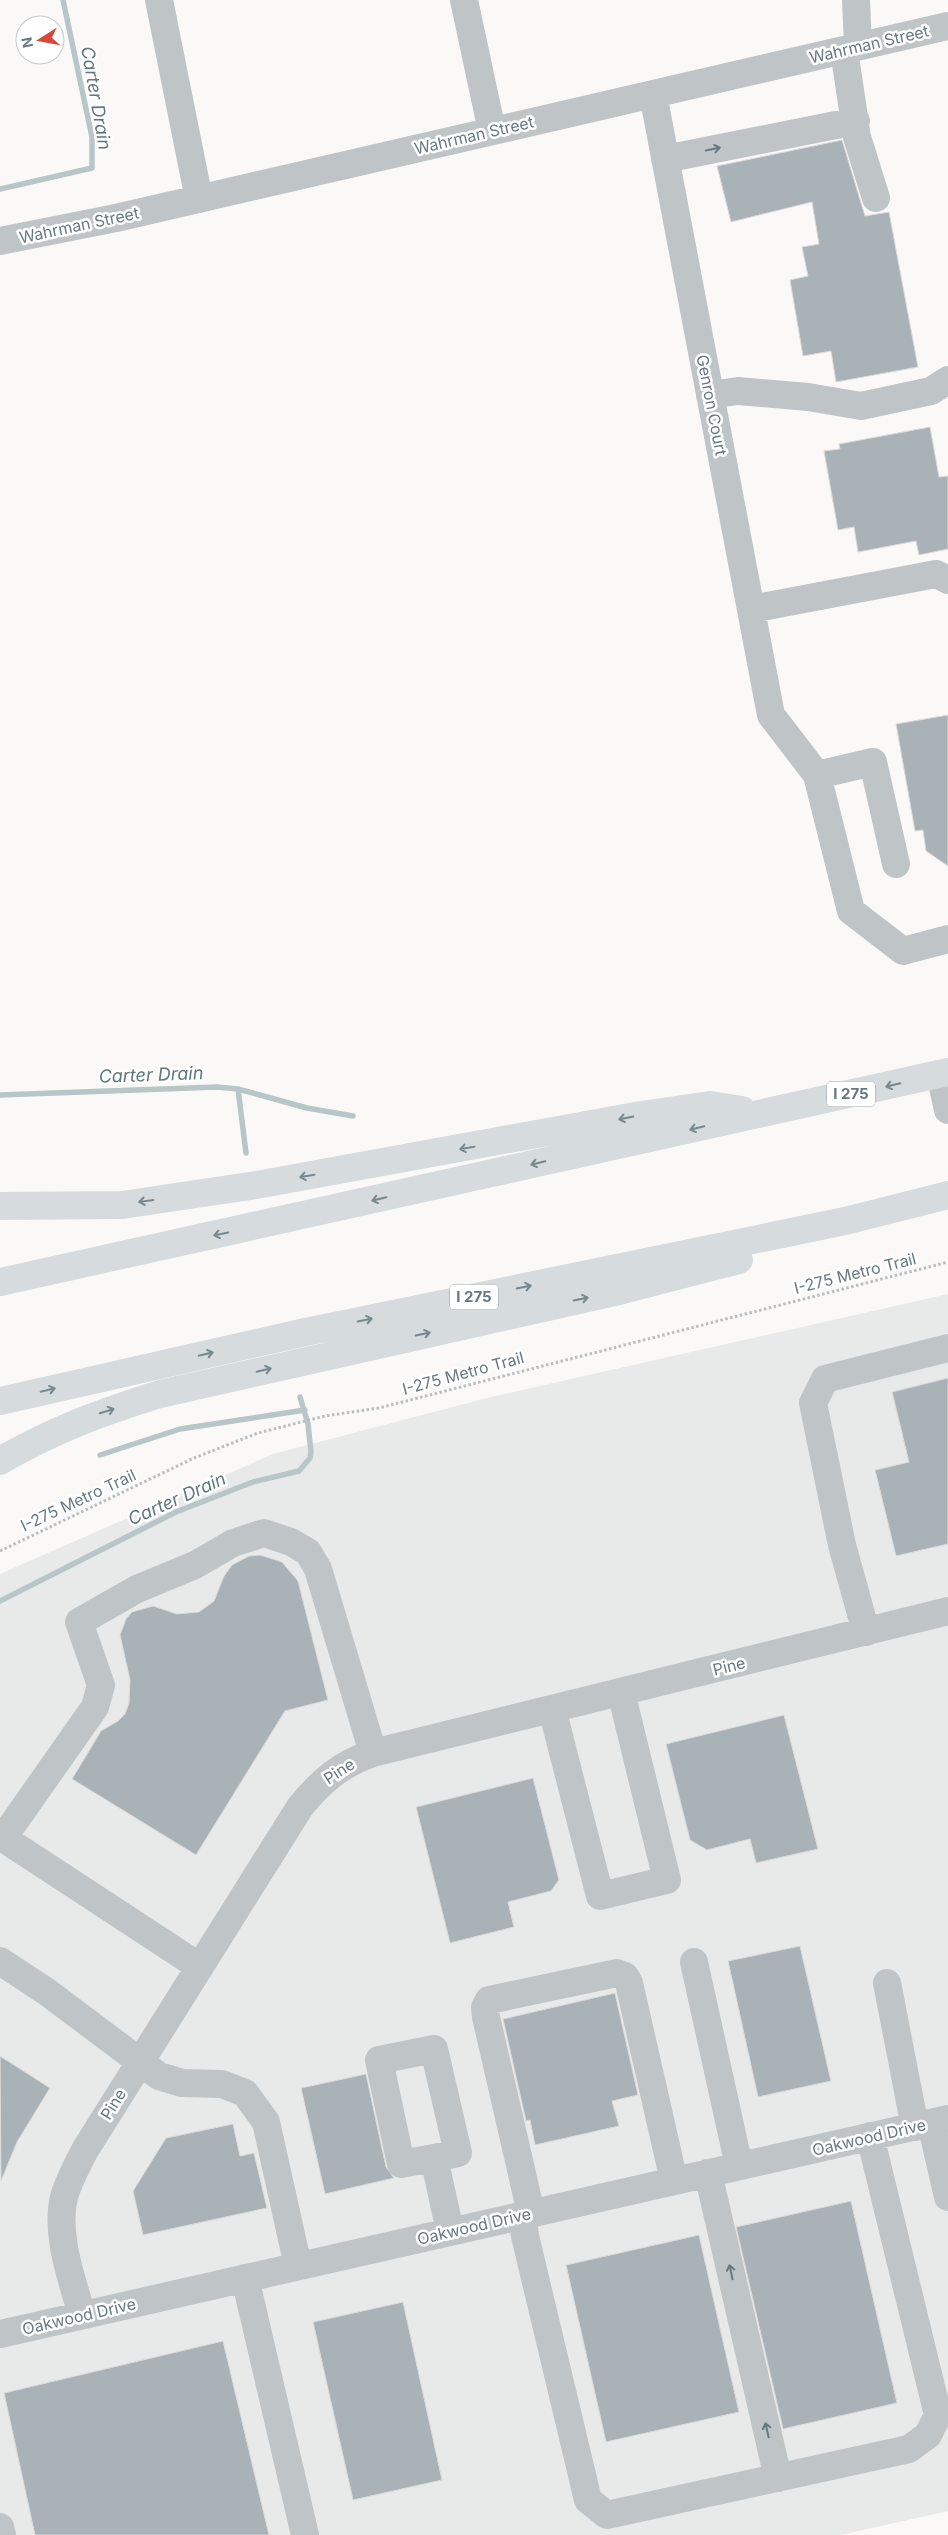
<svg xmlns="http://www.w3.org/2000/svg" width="948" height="2535" font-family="Inter,sans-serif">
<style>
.built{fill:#e8e9e9}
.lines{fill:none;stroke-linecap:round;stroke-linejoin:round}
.stream{stroke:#b8c6c8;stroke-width:5.5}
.building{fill:#a9b2b7;stroke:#dcdbda}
.path{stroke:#babec0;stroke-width:3;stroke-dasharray:2.5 2.5;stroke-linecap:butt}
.minor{stroke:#bfc5c7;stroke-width:28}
.highway{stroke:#d6dbde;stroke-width:28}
.oneway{stroke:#667981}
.oneway2{stroke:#77888f}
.labels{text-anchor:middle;stroke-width:5;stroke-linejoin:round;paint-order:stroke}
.shield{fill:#fff;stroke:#94a1a7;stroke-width:1}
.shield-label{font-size:15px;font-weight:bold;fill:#667981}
.street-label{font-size:16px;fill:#667981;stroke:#fff}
.water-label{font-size:18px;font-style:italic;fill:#61777a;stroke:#fff}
</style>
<rect width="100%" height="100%" fill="#faf9f8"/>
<path class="built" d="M948,1294v1217l-107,24h-841v-961l273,-120 218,-57z"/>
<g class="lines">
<path class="stream" d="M0,189l92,-21v-31l-29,-137
M238,1089l8,64
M0,1095l217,-8 21,2 69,19 46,8
M100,1455l80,-26 125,-19
M0,1601l176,-89 77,-30 46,-11 11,-13 1,-6 -3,-28 -8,-27"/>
</g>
<path class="building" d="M842,140l23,76 24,-4 29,155 -82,15 -5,-31 -28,5 -13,-76 18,-4 -6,-29 17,-3 -7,-42 -81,20 -14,-56z
M930,427l9,50 9,-1v73l-29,6 -3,-14 -58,11 -4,-25 -16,3 -14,-79 16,-2 -1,-5z
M948,715v151l-22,-15 -3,-21 -8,1 -19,-107z
M948,1378v166l-52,12 -21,-86 34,-8 -17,-70z
M260,1555l22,7 16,19 30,119 -43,11 -89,144 -124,-76 29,-48 17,-10 7,-7 4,-11 1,-23 -10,-45 6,-16 6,-7 21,-6 24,8 22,-2 15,-11 10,-25 8,-11 17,-9z
M784,1715l34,134 -62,14 -6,-24 -43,11 -17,-10 -24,-96z
M533,1778l26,102 -8,11 -43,11 6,25 -64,16 -34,-136z
M800,1946l31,135 -73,16 -30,-136z
M615,1993l23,102 -26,6 7,25 -84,19 -5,-25 -4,1 -23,-102z
M0,2056l50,32 -33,54 -16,39z
M366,2074l20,93 8,11 -69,16 -24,-106z
M233,2124l7,32 14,-3 13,55 -124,27 -10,-44 33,-53z
M851,2201l46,202 -114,26 -47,-202z
M699,2235l40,177 -133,30 -40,-177z
M403,2302l39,178 -89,20 -40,-178z
M223,2341l46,194h-234l-31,-142z"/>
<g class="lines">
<path class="path" d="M0,1551l194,-93 64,-25 67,-17 54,-8 569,-146"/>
<path class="minor" d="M159,0l40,199
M464,0l28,131
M856,0l2,46
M844,50l13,87 19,61
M653,94l118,621 46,60 34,136 52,40 45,-12
M665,159l191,-38
M0,241l116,-23 832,-192
M710,395l28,-4 70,6 53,9 70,-15 17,-11
M751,609l185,-35 12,6
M817,775l56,-13 23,102
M940,1074l8,36
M866,1632l-24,-87 -29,-142 12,-24 123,-31
M552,1709l48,187 67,-16 -46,-188
M0,1961l47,31 112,84 23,7 40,1 23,9 21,29 32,144
M694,1962l45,204
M200,1967l-197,-129 92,-131 6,-22 -22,-63 58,-33 58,-24 38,-22 31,-10 27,9 17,10 10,17 55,184
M887,1983l28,144
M931,2123l17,74
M434,2158l24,-5 -24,-104 -55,11 22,104 33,-6 16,73
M708,2173l70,305
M531,2213l-45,-196 -1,-10 4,-7 128,-27 8,3 4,7 45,198
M522,2215l3,21 63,264 19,15 302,-66 19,-14 10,-20 -68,-279
M245,2278l60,257
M82,2315c-10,-36 -27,-80 -18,-118 5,-17 13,-32 21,-47l215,-343c21,-26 41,-43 73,-54l575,-142
M0,2334l948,-215
M0,2527l2,8"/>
<path class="highway" d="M0,1206l122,-1 134,-20 385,-70 69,-10 32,5
M0,1282l948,-210
M0,1401l301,-68 544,-112 103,-26
M0,1461c53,-31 102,-49 160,-67l459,-103 120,-31"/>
</g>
<defs><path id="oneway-shaft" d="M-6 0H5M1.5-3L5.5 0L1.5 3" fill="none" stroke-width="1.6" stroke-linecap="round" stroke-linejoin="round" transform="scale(1.25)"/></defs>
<g class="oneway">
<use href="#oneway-shaft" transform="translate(713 149) rotate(-11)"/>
<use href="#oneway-shaft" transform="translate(731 2272) rotate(-102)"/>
<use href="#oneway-shaft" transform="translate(767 2430) rotate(-103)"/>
</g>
<g class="oneway2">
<use href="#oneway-shaft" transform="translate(893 1085) rotate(167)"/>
<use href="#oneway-shaft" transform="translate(626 1118) rotate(169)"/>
<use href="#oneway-shaft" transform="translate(697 1128) rotate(167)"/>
<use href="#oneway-shaft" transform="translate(467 1148) rotate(170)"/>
<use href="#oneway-shaft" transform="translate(538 1163) rotate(167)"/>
<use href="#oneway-shaft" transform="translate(307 1176) rotate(170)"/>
<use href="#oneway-shaft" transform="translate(379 1199) rotate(167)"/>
<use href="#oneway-shaft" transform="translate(146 1201) rotate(172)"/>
<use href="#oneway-shaft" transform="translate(221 1234) rotate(168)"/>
<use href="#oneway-shaft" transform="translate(524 1287) rotate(-12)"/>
<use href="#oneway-shaft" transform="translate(581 1299) rotate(-12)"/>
<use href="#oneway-shaft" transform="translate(365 1320) rotate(-12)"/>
<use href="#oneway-shaft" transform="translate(423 1334) rotate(-12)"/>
<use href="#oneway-shaft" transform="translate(206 1354) rotate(-13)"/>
<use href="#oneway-shaft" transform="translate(264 1370) rotate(-13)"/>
<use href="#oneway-shaft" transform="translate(48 1390) rotate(-13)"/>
<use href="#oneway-shaft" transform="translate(107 1411) rotate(-17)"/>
</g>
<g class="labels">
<g class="shield">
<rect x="827" y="1081.5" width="48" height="25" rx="4"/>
<rect x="450" y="1284.5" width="48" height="25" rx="4"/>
</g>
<g class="shield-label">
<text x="851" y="1099">I 275</text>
<text x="474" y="1302">I 275</text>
</g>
<g class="street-label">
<text transform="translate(869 44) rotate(-13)" y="6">Wahrman Street</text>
<text transform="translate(474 135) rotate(-13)" y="6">Wahrman Street</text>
<text transform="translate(79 225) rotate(-12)" y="6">Wahrman Street</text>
<text transform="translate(712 405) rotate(79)" y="6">Genron Court</text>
<text transform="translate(855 1273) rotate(-14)" y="6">I-275 Metro Trail</text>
<text transform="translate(463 1373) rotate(-15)" y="6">I-275 Metro Trail</text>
<text transform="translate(78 1500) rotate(-25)" y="6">I-275 Metro Trail</text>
<text transform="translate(729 1666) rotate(-14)" y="6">Pine</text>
<text transform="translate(339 1771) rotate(-33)" y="6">Pine</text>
<text transform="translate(113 2104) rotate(-58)" y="6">Pine</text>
<text transform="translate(869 2137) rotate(-13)" y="6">Oakwood Drive</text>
<text transform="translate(474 2226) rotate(-13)" y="6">Oakwood Drive</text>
<text transform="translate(79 2316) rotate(-13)" y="6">Oakwood Drive</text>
</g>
<g class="water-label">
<text transform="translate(96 98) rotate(80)" y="6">Carter Drain</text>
<text transform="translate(151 1075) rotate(-2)" y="6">Carter Drain</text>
<text transform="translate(177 1499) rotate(-24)" y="6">Carter Drain</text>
</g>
</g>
<g transform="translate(40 40) rotate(259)"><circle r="24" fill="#ffffff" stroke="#c2c9cd"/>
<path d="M0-4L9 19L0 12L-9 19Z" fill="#d94739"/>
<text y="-8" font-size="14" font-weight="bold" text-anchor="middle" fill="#667981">N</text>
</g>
</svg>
